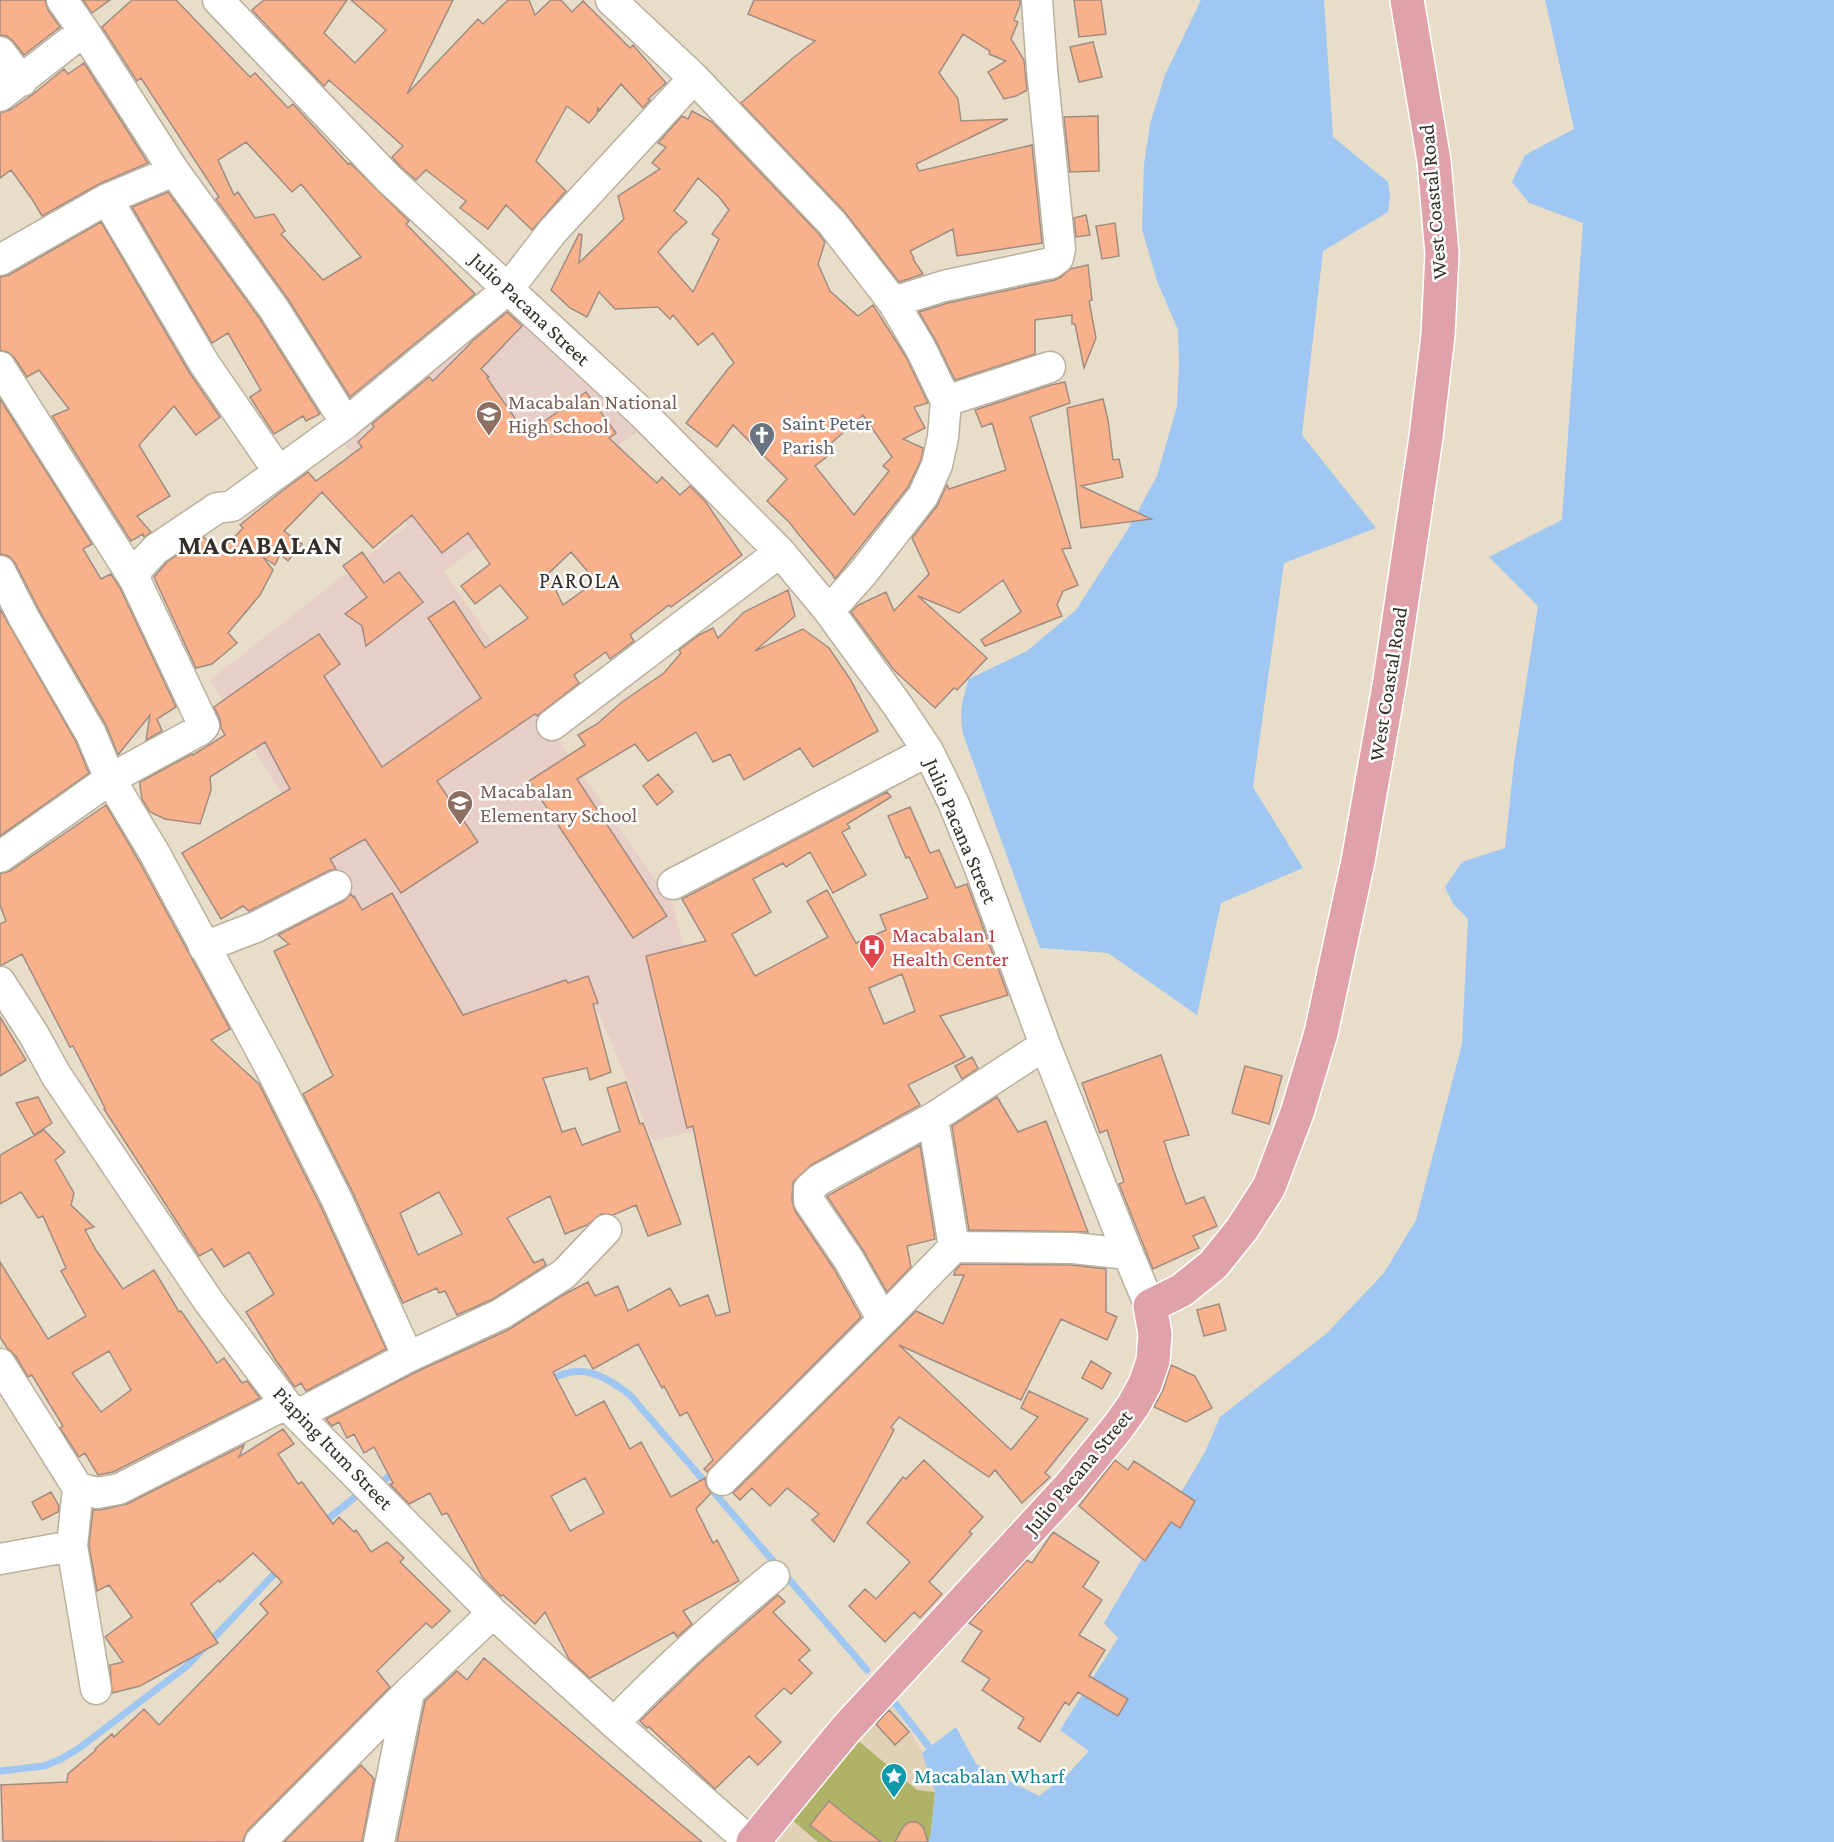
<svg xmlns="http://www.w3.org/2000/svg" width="1834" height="1842" font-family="'Crimson Pro',serif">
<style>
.built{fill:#e0d1b7}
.education{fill:#e7cec6}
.green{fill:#aeb368}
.water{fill:#9fc7f1}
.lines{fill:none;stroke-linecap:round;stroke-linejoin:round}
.stream{stroke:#9fc7f1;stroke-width:7}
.building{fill:#f9b18c;stroke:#a08c82;stroke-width:1.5;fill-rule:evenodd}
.minor-casing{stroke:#bab09d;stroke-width:33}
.major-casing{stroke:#fff;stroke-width:36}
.minor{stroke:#fff;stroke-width:30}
.major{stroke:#dfa2ab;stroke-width:33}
.labels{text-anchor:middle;stroke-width:5;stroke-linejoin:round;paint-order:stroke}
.street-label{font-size:21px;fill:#332f28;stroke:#fff}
.education-label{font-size:21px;fill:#785e54;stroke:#fff;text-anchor:start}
.worship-label{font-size:21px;fill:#5b616d;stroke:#fff;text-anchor:start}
.health-label{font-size:21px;fill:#be3a42;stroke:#fff;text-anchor:start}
.culture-label{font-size:21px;fill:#0d838f;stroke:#fff;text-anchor:start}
.neighbourhood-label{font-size:22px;letter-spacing:1.5px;fill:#332f28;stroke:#fff}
.district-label{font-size:27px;font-weight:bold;letter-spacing:1.5px;fill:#332f28;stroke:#fff}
</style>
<rect width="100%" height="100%" fill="#e8ddc9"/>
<path class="built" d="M888,1701l23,31 11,21 13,39 -7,50h-154z"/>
<path class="education" d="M504,296l133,136 -193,139 110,163 119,171 57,217 -77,19 -54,-128 -141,59 -136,-214 -112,-178 198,-155 -65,-83z"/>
<path class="green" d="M855,1738l62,52 18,2 -4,41 -3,9h-110l-27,-23z"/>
<path class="water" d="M1201,0h123l9,137 55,45 2,14 -2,16 -65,39 -21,184 74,93 -92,35 -31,224 50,81 -82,35 -24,112 -89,-62 -68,-5 -77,-214c-4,-22 -1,-34 6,-55l58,-28 49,-41 52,-81 29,-53 20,-70 2,-40 -1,-36 -21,-49 -15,-52 2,-65 6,-40 15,-49z
M1545,0h289v1842h-906l3,-9 4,-41 -13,-39 34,-26 20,37 63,32 29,-22 21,-23 -29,-21 58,-92 -14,-15 101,-171 15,-35 106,-83 58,-61 32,-53 46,-176 6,-125 -15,-15 -8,-17 17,-25 43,-14 9,-86 24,-156 -49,-49 73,-37 21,-297 -54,-20 -17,-21 13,-27 49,-26z"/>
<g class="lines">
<path class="stream" d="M548,1381c32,-19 55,-7 82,14l237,275
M382,1481l15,-9
M323,1523l32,-26
M891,1698l39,50
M0,1771l44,-5 17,-7 17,-10 109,-83 93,-98"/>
</g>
<path class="building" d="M0,0h45l3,10 12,17 -36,28 -11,-14 -6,-5 -7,-1z
M83,0h27l-18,13z
M132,0h44l74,77 5,-4 33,35 5,-4 55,60 2,-1 59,58 -3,3 69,70 -125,103 -62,-98 -72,-100 3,-2 -78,-119 -4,3 -35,-54zM246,142l46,50 9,-8 60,73 -38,23 -42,-46 4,-3 -11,-17 -19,4 -17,-26 -4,3 -16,-35z
M264,0h83l-23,33 31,30 31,-33 -35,-30h102l-46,94 71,-75 5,5 25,-24h21l6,15 16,-15h10l11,12 11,-11 47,47 3,-3 33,38 -18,16 2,1 -7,8 -22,-24 -22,27 -1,-4 -1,7 -8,9 -22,-17 -31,55 30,30 -34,39 -26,-25 -18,24 -28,-21 6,-7 -40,-31 -10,10 -15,-13 -9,-10 11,-11 -74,-66 -5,6 -72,-76z
M754,0h266v5l-6,15 4,2 -7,17 13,21 3,30 -11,6 -12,3 -16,-27 18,-11 -17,-7 1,-3 -27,-17 -24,39 19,26 3,22 47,-2 -92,45 3,7 113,-26 10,98 -85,13 -4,-27 -43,22 4,7 -1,1 10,15 -24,8 -55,-71 -103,-108 52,-45 22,-17 -67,-27z
M1074,0h27l5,34 -27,3z
M1093,42l9,35 -23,5 -9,-35z
M84,63l64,100 -49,21 -57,32 -10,-17 -21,-29 -11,8v-65l10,-3 22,-15 32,-26 4,5z
M692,111l20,11 107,112 6,8 -7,22 12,27 28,25 15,-11 33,52 22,46 -14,4 11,21 -22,11 20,9 -2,12 -13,27 -73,92 -3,-5 -32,-38 -11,-14 -22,-21 20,-22 -54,-54 -16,22 -31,-24 42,-54 6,-6 -21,-30 -15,12 -25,-30 -3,4 -12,-12 -43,2 -16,-17 -12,25 -17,-9 -19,-18 28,-56 3,1 -3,28 45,-44 -6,-23 42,-27 -8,-6 14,-16 -8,-4 24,-27 6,3zM698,178l21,19 10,13 -17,24 7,5 -26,53 -35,-40 15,-17 14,-13 -13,-11zM863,415l29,42 -9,9 6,5 -35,44 -39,-49 18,-14 -6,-5z
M1098,116l1,55 -29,1 -6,-55z
M168,192l92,127 60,95 -14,7 -3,-5 -29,18 -24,-37 11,-7 -33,-57 -16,10 -80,-136z
M1086,215l4,20 -14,2 -2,-19z
M101,222l88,150 31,45 -24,18 -22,-29 -35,39 31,51 -33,20 14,16 -7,5 -1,-3 -12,7 -79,-125 17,-7 -30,-39 -12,7 -13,-20 -7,-5 -7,-2v-73l9,-2z
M1115,223l4,33 -17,3 -6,-33z
M1088,265l4,35 -3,1 7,37 -12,30 -9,-44h-3v-9l-37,5v34l-80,26 -19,-39 -17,-29 29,-9 107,-23 6,-3 9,-8z
M507,312l15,14 -41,43 8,8 -2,1 39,56 60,-42 30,41 -7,5 48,45 5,-6 18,18 10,-9 15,15 37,54 -71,52 -2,-2 -39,30 4,6 -24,18 -4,-7 -32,23 5,8 -41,32 -1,1 -2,-2 -98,67 41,61 -77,51 -36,-54 -35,20 6,10 -8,2 -79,40 -6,-5 -22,13 -39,-66 108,-64 -25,-47 -55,35 1,13 -11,34 -35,-5 -15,-7 -8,-13 -2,-13v-4l52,-28 1,1 32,-20 -4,-7 -1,-9 -6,-12 75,-53 30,-20 21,30 -16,12 58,91 99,-69 -53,-80 26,-17 31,47 43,-30 -28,-33 -25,19 -14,-18 29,-22 -22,-31 -26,20 -30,-38 -39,33 -51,-56 -38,39 18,13 -14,17 -8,-7 -5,11 -12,-8 10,13 -13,25 -32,38 9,10 -25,21 -16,4 -42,-91 13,-15 37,-25 14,17 25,-26 -3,-3 37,-30 31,-23 8,9 46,-34 -4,-5 16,-15 -2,-3 57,-47 4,4 37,-37v-1zM571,552l25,29 -33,24 -15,-31z
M1065,382l5,21 -40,14 41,131 -9,1 16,36 -15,6 -6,14 5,11 -77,30 -4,-6 40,-28 -18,-32 -44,33 -41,-17 69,62 -30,32 -3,-2 -19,20 -41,-38 -43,-58 7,-7 28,-13 8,19 35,-37 -17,-36 25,-32 10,-21 2,4 57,-19 -14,-47 -10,4 -7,-17 76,-25z
M0,399l92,145 -9,5 18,30 10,-5 9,14 56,119 -19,12 5,12 -16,9 4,-25 -32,40 -12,-30 -67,-115 -24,-47 -6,-7 -9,-2z
M1103,399l5,21 5,40 6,-1 4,18 -42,9 70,33 -70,9 -14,-120z
M362,552l22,31 15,-11 24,30 -57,44 -4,-20 -17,-12 22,-17 -24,-31z
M788,590l7,26 -40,35 48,-22 26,19 21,31 28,52 -65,36 -13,-19 -56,32 -14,-26 -17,8 -17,-30 -48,29 -13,-17 -58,35 90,137 -34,22 -104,-157 56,-36 -7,-10 19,-11 25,-22 42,-29 17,-20 -2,-3 20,-15 14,-7 5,10 26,-26z
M0,609l76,133 13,31 -89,63z
M658,774l15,18 -16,13 -14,-19z
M887,792l4,5 -44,27 3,4 -8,4 24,43 -33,18 -23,-41 -24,15 -3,-4 -30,16 18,33 -39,22 23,42 73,-39 -21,-36 20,-11 29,53 30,-13 -6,-15 48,-17 -19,-41 -3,1 -18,-42 22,-9 20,46 9,-3 17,38 11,-4 41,111 -68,21 25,41 -57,28 12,20 -109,60 -18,17 -1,19 3,10 39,58 27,48 -154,155 -3,-3 9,-9 -26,-48 -7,4 -16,-30 -2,2 -24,-44 -45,25 -8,-14 -32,17 23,44 28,-15 26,48 11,-7 30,55 34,-19 1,7 5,8 -15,16 17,34 4,-3 22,41 -56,30 9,13 -15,13 -3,-5 -84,46 -21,-19 -24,-47 -10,12 -32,-29 -2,1 -18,-18 -36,-65 -5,2 -12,-22 -21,11 -19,-20 3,-1 -19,-36 -10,6 -10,-19 -7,4 -8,-16 -7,4 -6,-7 90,-47 92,-42 55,-35 25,-13 7,14 23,-10 10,25 42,-23 10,18 28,-11 8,21 14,-4 -37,-186 -6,2 -41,-172 60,-15 -24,-42zM902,974l13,37 -31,13 -15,-36zM585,1478l19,35 -34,18 -19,-35z
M106,805l34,58 90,166 -19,11 48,44 62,123 65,142 -80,42 -5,-8 -6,4 -20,-28 -29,-47 28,-18 -25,-42 -25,15 -12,-18 -13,7 -95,-147 1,-1 -32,-62 -3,1 -48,-93 -20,11h-2v-41l6,-3 -6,-16v-31l10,-3z
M392,893l71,122 103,-35 2,3 20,-7 10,27 -5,1 18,68 -21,8 -3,-12 -44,10 19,54 13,-4 7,17 38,-14 -13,-43 19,-6 14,42 3,-1 38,101 -33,12 -12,-31 -23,10 -12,-1 -14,11 -22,9 -15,-38 -43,22 27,45 9,-4 3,6 -53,34 -36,16 -12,-24 -6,2 -2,-5 -34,15 -50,-110 -50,-99 30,-18 -59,-125 15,-7 -11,-9 66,-34 7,-7 2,3 1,-1 8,14zM439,1192l23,42 -44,21 -18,-42z
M0,1017l26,43 -26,16z
M1161,1055l28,80 -25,6 10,31 12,32 18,-7 13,29 -24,10 6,12 -46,21 -34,-85 5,-2 -17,-52 -7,3 -18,-50z
M972,1057l6,11 -16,11 -7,-13z
M1245,1066l37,10 -13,48 -37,-11z
M38,1097l14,26 -18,12 -18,-32z
M997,1097l21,35 28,-11 42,111 -119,-2 -17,-104z
M44,1130l21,22 -10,8 19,33 -3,12 23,22 -9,3 11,20 27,39 31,-19 25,42 2,-1 36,52 7,-5 18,25 5,-2 13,17 -147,74 -15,3 -13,-22 -6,4 -19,-29 3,-2 -31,-51 -4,2 -13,-22 -8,-7 -7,-11v-75l48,77 38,-23 -25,-45 5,-3 -23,-52 -5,2 -17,-26 -21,12v-49zM109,1351l22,39 -30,22 -29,-39z
M920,1145l15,94 -28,7 4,21 -24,25 -24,-42 -36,-54z
M961,1264l111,1 34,4v43l11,5 -10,23 -46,-21 -40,81 -122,-55 112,105 27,-33 -17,-9 8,-17 59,28 -43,54 5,4 -28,26 -27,-33 -6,7 -90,-60 -8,10 3,3 -60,112 -22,-22 7,-6 -32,-26 -17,18 -18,-18 -12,12 -7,-7 183,-182 27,13 21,-49h-10l1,-4z
M1219,1304l7,26 -22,6 -7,-26z
M1091,1361l20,12 -9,16 -20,-11z
M1171,1365l24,11 17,32 -26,14 -32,-15 9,-17z
M283,1429l11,15 -16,10 20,30 4,-2 31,42 6,-7 15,15 2,-2 15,22 16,-10 17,16 -4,4 50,49 -18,17 -6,-5 -49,48 13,16 -142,143 -4,7 -1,5 -240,-1 -2,-56 66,-3 1,-8 28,-24 -1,-1 17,-15 2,3 30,-28 15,16 109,-112 -8,-9 22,-22 -29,-29 -33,29 -1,-2 -28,24 27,39 -78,43 -28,7 -2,-28 13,-3 -18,-25 27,-20 -23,-32 -12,6 -8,-46 4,-35h7l27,-6 117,-59 -5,12z
M924,1460l59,57 -14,15 3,2 -43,48 13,12 -22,24 -6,-6 -29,30 -36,-36 16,-17 11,10 34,-37 -43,-39 36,-46 3,2z
M1115,1460l13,10 6,-9 61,40 -15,27 -9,-6 -26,39 -66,-55z
M51,1492l8,14 -1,6 -16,8 -10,-18z
M1053,1532l46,30 -16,25 19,13 -23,35 26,15 -16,26 39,23 -10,17 -40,-24 -9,13 -4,-3 -25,40 -22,-14 6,-10 -42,-28 8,-11 -28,-18 20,-30 -13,-8 58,-63 5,3z
M778,1595l7,7 -12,10 37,38 -11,10 13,13 -21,21 -7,-6 -29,28 26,26 -23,23 -9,-9 -34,33 -66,-62 -2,1 -7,-7 63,-61z
M484,1658l119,101 99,83h-305l28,-141 32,-30 10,9z
M889,1710l20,22 -14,13 -19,-21z
M361,1765l13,14 -12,63h-78z
M829,1801l18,15 34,26h-49l-22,-17z
M909,1822h8l6,5 5,15h-33l8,-15z"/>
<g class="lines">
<g class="minor-casing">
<path id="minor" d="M62,0l22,31
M218,0l171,179 253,234 138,139 49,59 69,95 30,45 25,51 25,61 67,182 83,209 22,52
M611,0l83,78 138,145 61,79 28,47 25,52 -3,36 -6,28 -14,31 -61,78 -33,37
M0,52l22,29
M0,96l84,-65 90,140 100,138 72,114
M107,199l97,164 75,109
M0,260l107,-61 67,-28
M893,302l51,-16 107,-23 7,-5 2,-9 -18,-179 -5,-70
M0,367l135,213
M946,401l104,-34
M0,571l24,47 67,116 19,45 45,75 115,213 67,133 71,157
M552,725l228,-173
M0,857l110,-78 90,-49 4,-4 -69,-146 3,-12 18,-19 61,-41 15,-2 114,-83 162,-134 44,-57 142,-154
M673,884l255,-133
M204,947l52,-20 80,-41
M0,982l34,53 22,40 153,227 77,102 207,209 121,110 136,119
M954,1247l119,1 55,6
M883,1320l-34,-60 -40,-59v-12l10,-9 114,-62 112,-73
M0,1364l78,124 19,5 22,-4 167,-85
M297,1415l111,-58 93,-43 63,-40 42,-44
M722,1480l169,-168 63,-65 -21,-129
M78,1488l-6,58 24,143
M0,1559l72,-13
M614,1723c50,-52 104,-101 160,-147
M260,1842l149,-150 84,-79
M379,1842l30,-150"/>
</g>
<g class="major-casing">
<path id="major" d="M753,1842l93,-113 224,-243 48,-59 15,-21 12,-22 8,-23 2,-27 -5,-28 32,-16 31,-25 29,-36 27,-42 28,-74 24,-80 37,-172 32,-181 36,-243 12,-102 4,-81 -8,-93 -27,-161"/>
</g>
<use href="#minor" class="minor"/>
<use href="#major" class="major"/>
</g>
<defs>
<g id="school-pin" transform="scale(1.35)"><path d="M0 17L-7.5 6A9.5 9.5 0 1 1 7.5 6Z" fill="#8d6e63" stroke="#fff"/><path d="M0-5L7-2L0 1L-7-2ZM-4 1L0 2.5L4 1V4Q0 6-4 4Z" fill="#fff"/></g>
<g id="church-pin" transform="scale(1.35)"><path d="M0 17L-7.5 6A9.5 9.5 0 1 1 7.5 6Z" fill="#6b7280" stroke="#fff"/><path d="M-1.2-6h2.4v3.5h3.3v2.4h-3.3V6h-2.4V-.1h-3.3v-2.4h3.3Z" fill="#fff"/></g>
<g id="hospital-pin" transform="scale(1.35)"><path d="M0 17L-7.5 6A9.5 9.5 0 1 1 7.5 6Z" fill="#e0444e" stroke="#fff"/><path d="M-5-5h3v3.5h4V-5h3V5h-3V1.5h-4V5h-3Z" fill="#fff"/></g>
<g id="sight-pin" transform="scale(1.35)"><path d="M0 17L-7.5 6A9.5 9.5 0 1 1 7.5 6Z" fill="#0f9aa8" stroke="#fff"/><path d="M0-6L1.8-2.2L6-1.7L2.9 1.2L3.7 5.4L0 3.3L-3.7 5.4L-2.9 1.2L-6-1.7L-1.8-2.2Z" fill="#fff"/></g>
</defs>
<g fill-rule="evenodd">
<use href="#school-pin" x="489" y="414"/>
<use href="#church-pin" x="762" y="435"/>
<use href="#school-pin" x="460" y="803"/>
<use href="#hospital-pin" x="872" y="947"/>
<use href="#sight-pin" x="894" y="1776"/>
</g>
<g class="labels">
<g class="street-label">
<text transform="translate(1433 202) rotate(-95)" y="7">West Coastal Road</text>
<text transform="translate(530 309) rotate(43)" y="7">Julio Pacana Street</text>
<text transform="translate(1388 684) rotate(-81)" y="7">West Coastal Road</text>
<text transform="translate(961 831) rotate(67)" y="7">Julio Pacana Street</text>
<text transform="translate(333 1448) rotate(46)" y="7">Piaping Itum Street</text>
<text transform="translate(1078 1472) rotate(-50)" y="7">Julio Pacana Street</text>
</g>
<g class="education-label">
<text x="508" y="409">Macabalan National<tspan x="508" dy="24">High School</tspan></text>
<text x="480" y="798">Macabalan<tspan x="480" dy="24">Elementary School</tspan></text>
</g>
<g class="worship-label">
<text x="782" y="430">Saint Peter<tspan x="782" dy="24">Parish</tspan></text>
</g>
<g class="health-label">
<text x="892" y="942">Macabalan 1<tspan x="892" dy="24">Health Center</tspan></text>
</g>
<g class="culture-label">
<text x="914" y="1783">Macabalan Wharf</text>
</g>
<g class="neighbourhood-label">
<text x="580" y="588">PAROLA</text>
</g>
<g class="district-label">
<text x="261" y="554">MACABALAN</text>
</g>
</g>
</svg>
